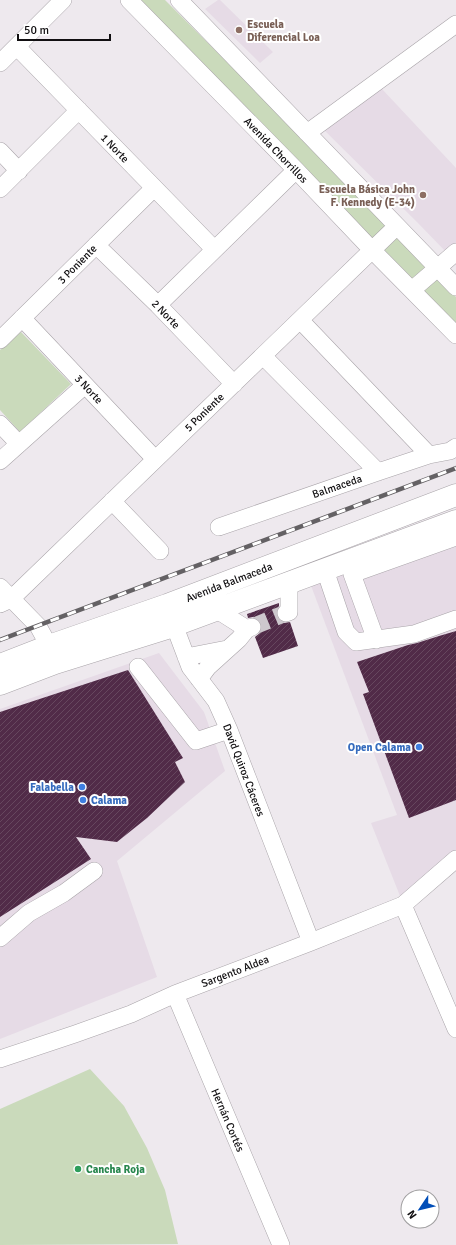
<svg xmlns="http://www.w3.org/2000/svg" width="456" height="1245" font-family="Signika,sans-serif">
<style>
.built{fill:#e6dbe6}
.green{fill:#cadabb}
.building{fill:url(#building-hatch)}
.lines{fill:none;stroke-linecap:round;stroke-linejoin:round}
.minor-tunnel{stroke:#cdc8cd;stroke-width:17;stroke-dasharray:17 8;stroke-linecap:butt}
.minor-casing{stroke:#a9a4a9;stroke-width:18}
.major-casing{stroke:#a9a4a9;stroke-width:23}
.minor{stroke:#fff;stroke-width:17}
.major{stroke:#fff;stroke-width:22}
.rail-casing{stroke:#646164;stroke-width:4.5}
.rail{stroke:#fff;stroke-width:3;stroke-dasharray:9;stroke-linecap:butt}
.education-dot{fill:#8d6e63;stroke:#fff;stroke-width:1.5}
.shop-dot{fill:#3f7fe0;stroke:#fff;stroke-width:1.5}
.leisure-dot{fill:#2e9e5b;stroke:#fff;stroke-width:1.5}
.labels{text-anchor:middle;stroke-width:4;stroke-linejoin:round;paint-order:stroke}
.education-label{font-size:11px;font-weight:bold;fill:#785e54;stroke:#fff;text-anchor:start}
.street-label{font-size:11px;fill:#110f11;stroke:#fff}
.shop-label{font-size:11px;font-weight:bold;fill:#366cbe;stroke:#fff;text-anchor:end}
.leisure-label{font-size:11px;font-weight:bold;fill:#27864d;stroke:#fff;text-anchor:start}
</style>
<defs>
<pattern id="building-hatch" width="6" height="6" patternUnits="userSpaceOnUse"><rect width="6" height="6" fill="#512b48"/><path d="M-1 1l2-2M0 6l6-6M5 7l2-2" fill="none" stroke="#66475e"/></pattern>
</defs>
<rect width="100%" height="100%" fill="#eee9ee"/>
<path class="built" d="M218,0h2l53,52 -13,11 -55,-54z
M382,89l74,79v76l-9,9 -30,-31 -96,-95z
M456,529v324l-54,48 -31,-78 26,-8 -87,-232z
M159,653l45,59 21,59 -108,90 40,116 -157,62v-330z"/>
<path class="green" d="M140,0h25l96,96 195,201v31z
M21,332l50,52 -51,48 -20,-22v-60z
M90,1069l34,37 23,42 18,42 13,54 -178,1v-136z"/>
<path class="building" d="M279,603v3l-3,5 1,6 2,3 5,3 6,-1 8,24 -35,12 -8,-21 5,-4 2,-4 -1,-5 -3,-5 -5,-2 -5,1 -1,-4z
M456,631v169l-47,18 -46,-124 6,-2 -12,-30 51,-17 9,-2 22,-7z
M128,670l55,88 -8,4 10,20 -38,36 -30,24 -41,-5 15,22 -91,58v-205z"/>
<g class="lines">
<path class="minor-tunnel" d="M252,627l34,-14"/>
<g class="minor-casing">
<path id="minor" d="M129,0l167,170 76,80 84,85
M179,0l277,287
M18,45l4,7 192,197
M0,63l63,-63
M307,133l149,-109
M0,151l19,20
M0,189l79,-79
M96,245l62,60 76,79
M412,290l44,-38
M158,305l138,-135
M22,318l133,141
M300,320l129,135
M0,340l154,-152
M263,356l115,116
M0,424l19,20
M0,461l85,-76
M112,501l48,50
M219,527l159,-55 51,-17 21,-4 6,-4
M325,570l21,62 10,10 58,-8 42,-15
M0,587l38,39 11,20 4,11
M0,604l11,-5 386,-373
M217,610l30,19 5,-2
M286,613l3,-1v-29
M170,614l20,53 26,34 13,29 82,212
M376,640l-24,-66 104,-37
M186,657l41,-8
M138,667l58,74 33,-11
M199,679l9,-12 31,-28 8,-10
M403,905l53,124
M0,938l29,-25 35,-20 30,-22
M175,994l106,251
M0,1059l75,-25 56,-20 44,-20 136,-52 92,-37 53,-46"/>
</g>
<g class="major-casing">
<path id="major" d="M0,665l49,-19 118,-41 289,-110
M0,684l55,-21 112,-35 289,-107"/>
</g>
<use href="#minor" class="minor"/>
<use href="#major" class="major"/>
<g class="rail-casing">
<path id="rail" d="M0,640l456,-172"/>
</g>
<use href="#rail" class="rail"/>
</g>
<g class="education-dot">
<circle cx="239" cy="30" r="4"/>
<circle cx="423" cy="195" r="4"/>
</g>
<g class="shop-dot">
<circle cx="419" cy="747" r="4"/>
<circle cx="82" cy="787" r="4"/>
<circle cx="83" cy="800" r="4"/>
</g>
<circle class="leisure-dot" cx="78" cy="1169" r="4"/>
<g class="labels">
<g class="education-label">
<text x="247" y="28">Escuela<tspan x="247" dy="13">Diferencial Loa</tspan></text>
<text x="415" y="193" text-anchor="end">Escuela Básica John<tspan x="415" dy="13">F. Kennedy (E-34)</tspan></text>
</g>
<g class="street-label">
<text transform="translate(115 148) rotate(46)" y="4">1 Norte</text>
<text transform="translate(276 150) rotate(46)" y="4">Avenida Chorrillos</text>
<text transform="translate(77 264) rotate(-45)" y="4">3 Poniente</text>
<text transform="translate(166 314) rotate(46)" y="4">2 Norte</text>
<text transform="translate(89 389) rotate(47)" y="4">3 Norte</text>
<text transform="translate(204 412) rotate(-44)" y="4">5 Poniente</text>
<text transform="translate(337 486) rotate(-19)" y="4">Balmaceda</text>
<text transform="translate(229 582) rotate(-21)" y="4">Avenida Balmaceda</text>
<text transform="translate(244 770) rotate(69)" y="4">David Quiroz Cáceres</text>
<text transform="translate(235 971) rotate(-21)" y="4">Sargento Aldea</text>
<text transform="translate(228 1120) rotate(67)" y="4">Hernán Cortés</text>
</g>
<g class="shop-label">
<text x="411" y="751">Open Calama</text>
<text x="74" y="791">Falabella</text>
<text x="91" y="804" text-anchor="start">Calama</text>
</g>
<g class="leisure-label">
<text x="86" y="1173">Cancha Roja</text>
</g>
</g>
<g transform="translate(420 1209) rotate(235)"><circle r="19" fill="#ffffff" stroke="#a09fa0"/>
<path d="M0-3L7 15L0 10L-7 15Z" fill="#014eb8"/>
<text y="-6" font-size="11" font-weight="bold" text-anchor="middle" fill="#110f11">N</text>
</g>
<path d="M18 34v6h92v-6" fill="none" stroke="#110f11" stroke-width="2"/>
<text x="24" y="34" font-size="12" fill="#110f11" stroke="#ffffff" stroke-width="3" paint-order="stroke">50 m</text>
</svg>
